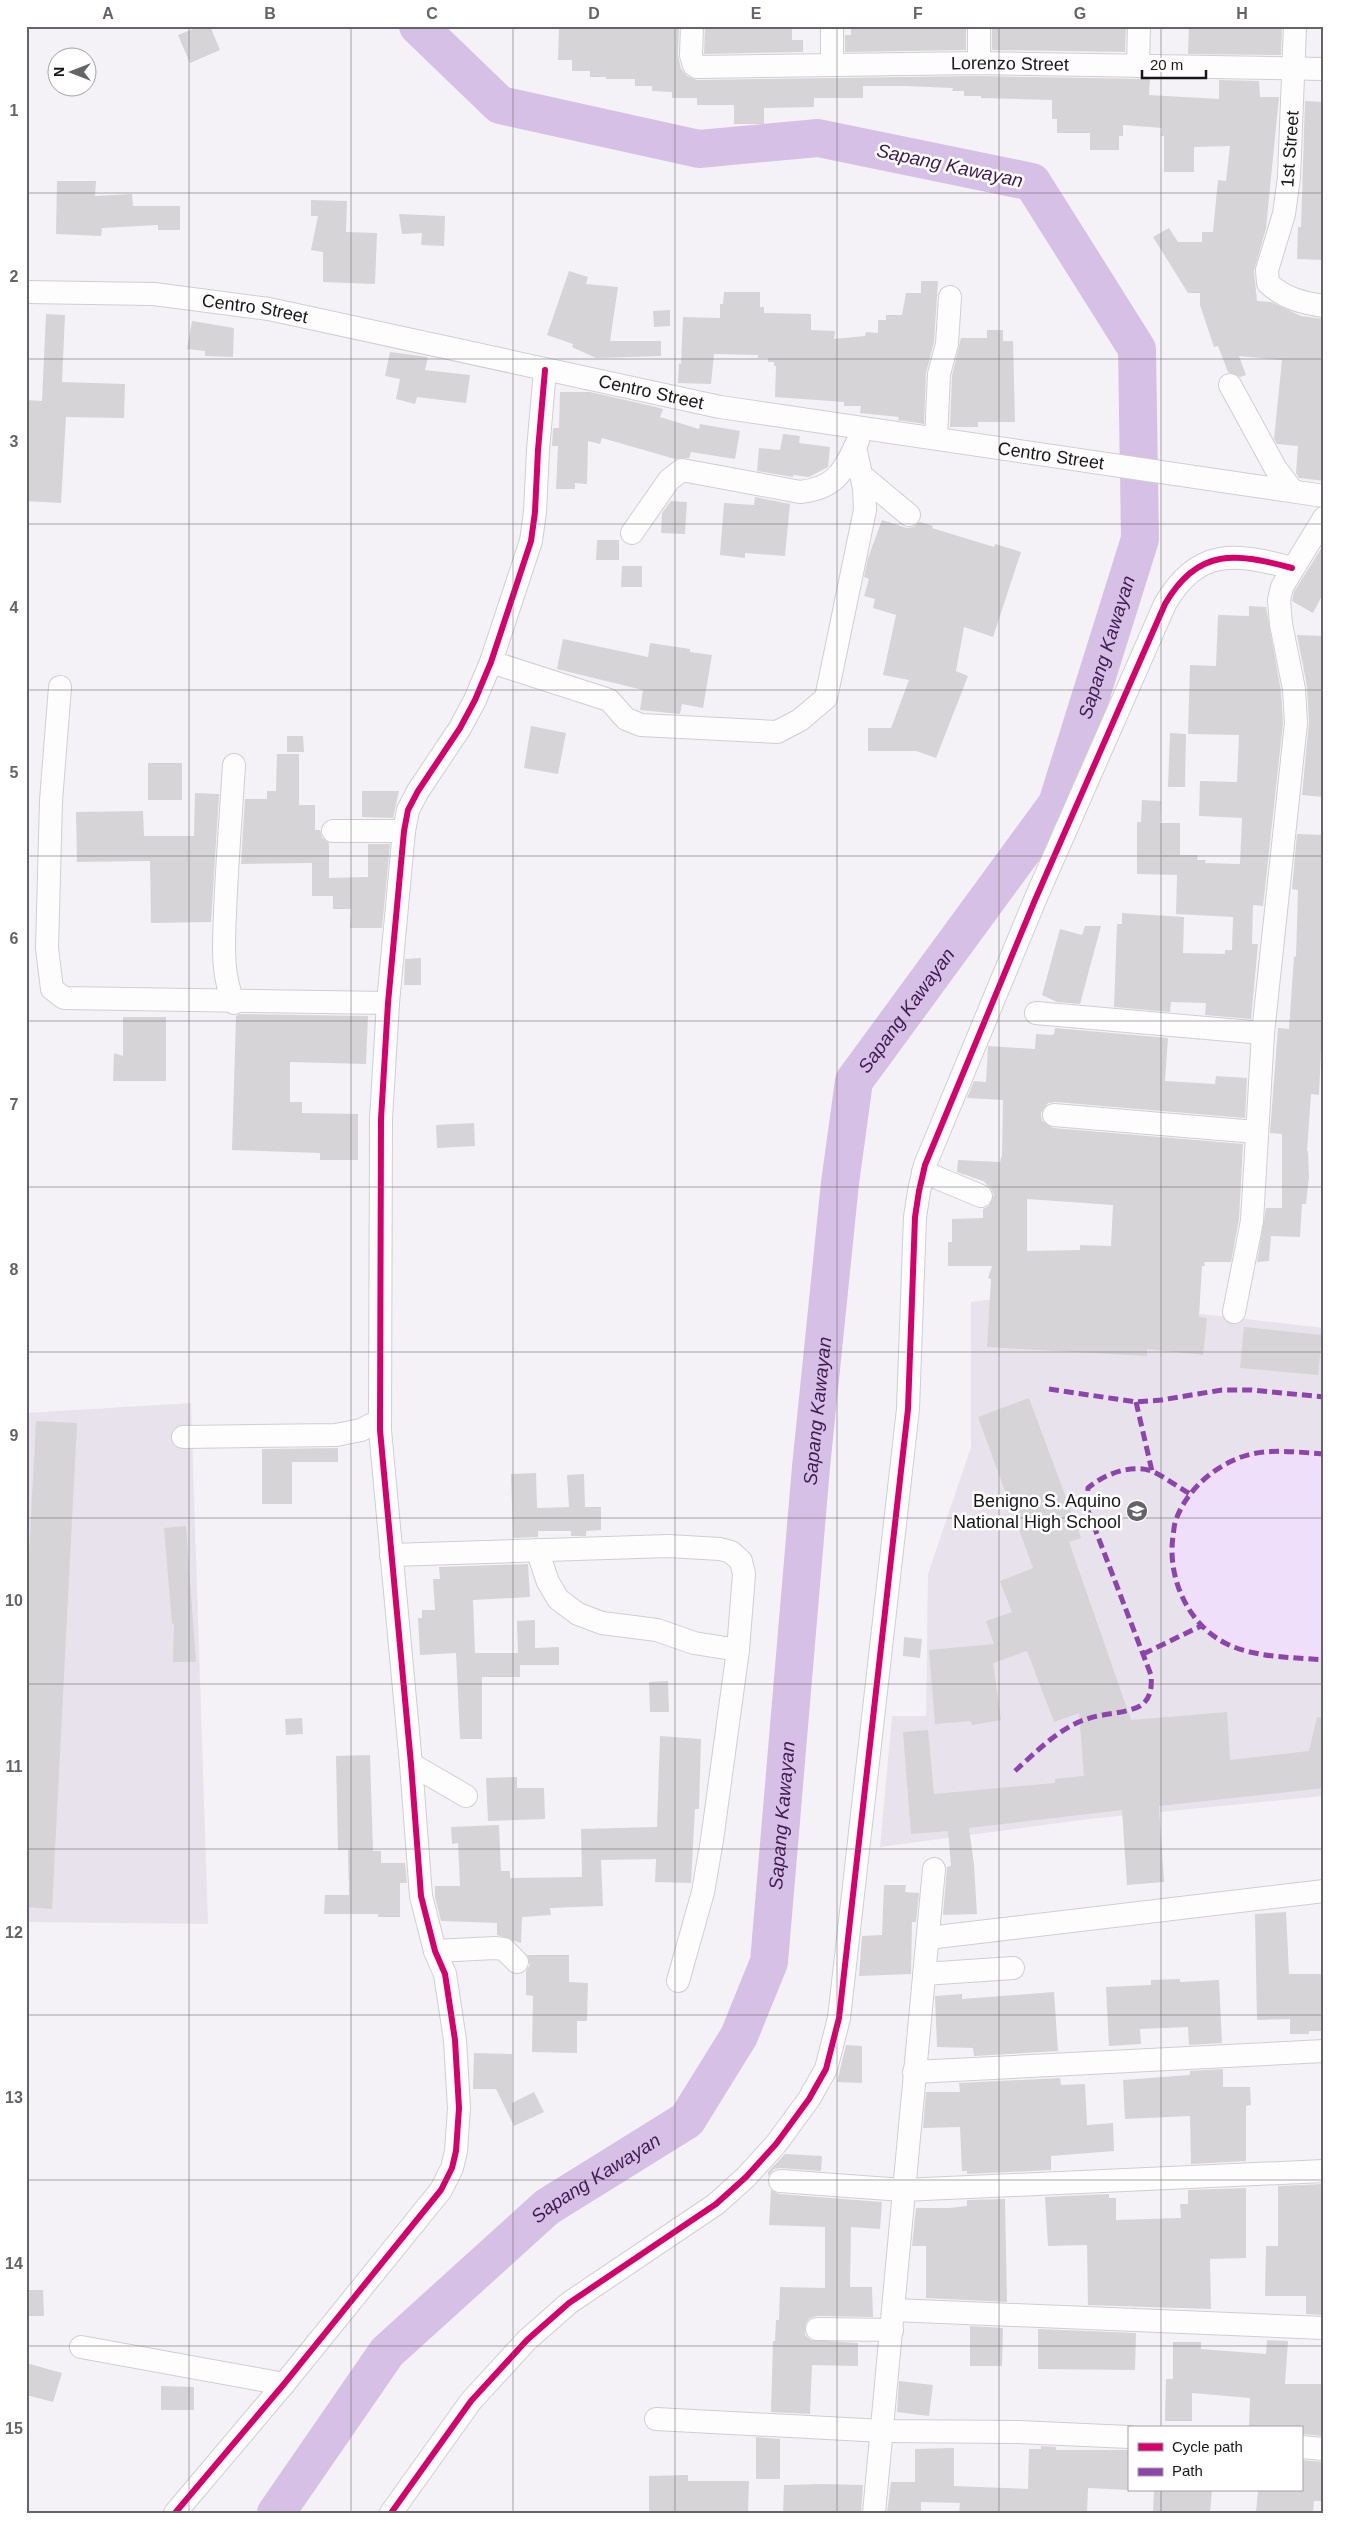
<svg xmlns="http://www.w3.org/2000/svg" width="1350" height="2539" font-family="Arial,sans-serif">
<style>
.built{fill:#e8e2ec}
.green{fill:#f0dffa}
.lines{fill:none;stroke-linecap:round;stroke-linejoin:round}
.river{stroke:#d7c0e5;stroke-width:38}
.building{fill:#d6d4d7;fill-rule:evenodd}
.minor-casing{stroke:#cfced1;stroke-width:24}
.minor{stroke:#fefdfe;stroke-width:22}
.quiet{stroke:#8e44ad;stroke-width:5;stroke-dasharray:10 5;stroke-linecap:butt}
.cycleway-casing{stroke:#fff;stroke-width:9}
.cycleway{stroke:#d6006c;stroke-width:6}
.grid{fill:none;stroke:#656367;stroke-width:1;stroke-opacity:0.55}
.labels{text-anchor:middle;stroke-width:5;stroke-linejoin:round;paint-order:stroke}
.street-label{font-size:18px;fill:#181619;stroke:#fff}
.poi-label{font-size:18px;fill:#181619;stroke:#fff;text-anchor:end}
.water-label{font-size:19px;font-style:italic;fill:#411a54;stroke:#fff}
.neatline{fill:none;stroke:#656367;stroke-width:2}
.grid-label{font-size:16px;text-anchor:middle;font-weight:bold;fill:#656367}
</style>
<rect width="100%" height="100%" fill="#f5f2f7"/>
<path class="built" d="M986,1300l215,14 123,14v468l-235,23 -209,28 12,-131h34l2,-142 43,-127v-145z
M191,1403l17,521 -182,-2v-509z"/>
<path class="green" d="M1278,1451l46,3v206c-32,-3 -69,-1 -98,-16 -21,-12 -37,-32 -46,-54 -9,-21 -11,-49 -4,-71 10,-32 47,-60 79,-66 7,-2 16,-1 23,-2z"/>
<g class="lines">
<path class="river" id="s1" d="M276,2513l111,-161 160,-145 140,-87 52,-84 30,-74 42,-495 29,-284 14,-102 203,-277 83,-265 -3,-190 -105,-167 -214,-44 -119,11 -199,-44 -82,-79"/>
</g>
<path class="building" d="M201,26h9l10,24 -30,13 -12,-28z
M559,26l120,1 -1,28 3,14 6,7 10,4 282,-4 171,3 -1,16 70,4v-19l40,1 1,16h19l-13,131 -12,43 3,30 14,1 30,14 23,3v162l-25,-3 -3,-5 2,-27 -21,-2 -3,-5 8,-79 -43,-4 7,19 -6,2 -12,-5 -10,-26 -4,1 -14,-42v-12h-12l-35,-56 16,-9 9,14h24v-10h11l5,-52 8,1 4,-35 -36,1v25h-30v-36h-3l1,-8 -39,-3v11h-4v14h-29v-17h-33v-14h-5v-19l-71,-2v-2h-17v-5h-12l1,-3 -48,-2h-42v12h-49v9l-50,1v16h-30v-19h-37v-7h-25v-6l-20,-1v-5h-17v-7h-29v-2h-16v-6h-18v-11h-14z
M705,26h87v14h11v12l-99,2z
M851,26h115v24l-121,2v-17h6z
M992,26h134l-1,26 -133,-2z
M1189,26h93l-1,29 -93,-1z
M1305,101l19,1v158l-27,-1 1,-32h3z
M57,181h39l-1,15 37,-2 1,12h47v24h-22v-5l-56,3 -1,8 -45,-2z
M311,200l36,1 -1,31 31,1 -2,51 -52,-2v-30l-12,-2 7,-34h-7z
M399,214l46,2 -1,30 -23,-1 1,-12 -20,1z
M569,271l19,6 -2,7 32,3 -8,54h51v15l-65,2 -24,-11 1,-3 -26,-9z
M921,281h17l-4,61 -8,31 -2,51 -26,-4 1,-3 -39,-4 1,-7h-17v-4l-69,-5 1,-31h-2v-4h-6v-4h-10v-3l-44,-1 -3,30 -33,-1 1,-20 2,1 2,-47 37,1v-14h3l1,-12h36v15h4v6l47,1v16l24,1 -1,8 31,-3 1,-4 12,1v-13h8v-5h16l4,-22h15z
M670,310v16l-16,1 -1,-16z
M46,314l19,1 -3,67 63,2 -1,34 -58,-1 -5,86 -35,-2v-101l16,1z
M192,321l42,7 -1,29 -28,-1v-5l-18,-2z
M987,330h16v11h10l2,81h-37v5h-28l2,-51 9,-38h26z
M390,352l38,5 -3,13 45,5 -4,28 -49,-6 -2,7 -19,-5 4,-20 -15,-3z
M560,392h30l62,14 11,3 -3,8 39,12 1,-5 40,7 -5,28 -44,-7 -2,6 -14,1 -73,-21 -2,6 -12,-3 -1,43 -12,-1v6h-19l2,-43h-6l1,-18h6z
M783,434l17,2 -1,7 31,4 -2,20 -19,10 -16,-2v2l-36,-6 2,-23 21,2z
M755,497l35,7 -5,52 -40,-3v5l-25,-3 4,-52 30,2z
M671,501l16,1 -2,32 -24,-1 1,-20z
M882,520l25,8 7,-1 6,-5 13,4 -1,2 62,19 1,-3 26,8 -28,85 -29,-10 -8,44 12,5 -32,82 -20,-7h-48v-23h23l18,-48 -26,-5 13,-60 -23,-7 2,-9 -11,-3 5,-17 -5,-2 4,-19z
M597,540h22v20h-23z
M1324,544v48l-11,21 -21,-12 2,-9z
M622,566h20v21h-21z
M1249,606l17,1 15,84 2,32 -20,183 -10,-1 -1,39h6l-7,75 -46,-4 1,-12 -35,-1 -1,10 -56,-5 3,-83h5v-11l62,4 -1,36 42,1v-4h7l1,-33 -57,-3 1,-39 -40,-1v-52h4l1,-22 19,1 -1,22h20v32h18l-1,5h9l-1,3 35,1 2,-46 -43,-2 1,-35 37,1 2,-47 -51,-1 2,-69 26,1 2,-51 31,1z
M1297,635l27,1v161l-22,-2 7,-73 -2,-36z
M563,639l85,18 2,-14 40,6v3l22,3 -9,53 -21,-4 -2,10 -40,-4 3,-20 -86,-21z
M531,726l35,7 -8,41 -34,-6z
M1170,733l16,1 -1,53h-17z
M287,736h16l1,16h-17z
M277,754h22v51h16v25h5l2,8 7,5v35l39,-1v-33h22l-8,84h-32l1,-19h-18v-13h-21v-33l-71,1 4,-65h22v-8h9z
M148,763h34v37h-34z
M362,791h37l-6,27 -31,-1z
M195,793l24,1 -8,128 -60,1 -1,-62 -73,1 -1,-50 67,-1 1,25h50z
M1297,834l27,1 -2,93h2v121h-3l-2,46 -8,-1 -4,57h1l1,25 -3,28h-4l-2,33 -29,-1 -2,25 -12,1 9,-54h16v-74l-12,-1 8,-105 11,1 5,-73 2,1 2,-67 -6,-1z
M1085,926h16l-21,78 -23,-2 -15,-7 18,-66 22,6z
M421,958v27h-17l1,-26z
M240,1014l128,2 -2,48 -76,-2v40h12v11l56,1v46h-38v-7l-88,-3 4,-134z
M123,1017h43v64h-53l1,-28 9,3z
M1055,1028l113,10 -3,43 50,3 1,-8 31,2 -2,40 -190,-16 -7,1 -7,10 1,8 11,7 190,16 -4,75 -8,43h-27l1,4h-3l-3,51 8,1 -4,37 -56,-6v7l-160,-9 4,-68 -3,-1 4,-12h-44v-24h4v-23l31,-1v-9l6,-3 5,-11 -3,-7 -8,-7 -26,-9 1,-12 42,2 2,-7 1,-55 -36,-2 7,-17 12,1 2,-36 47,3 1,-15 16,1 2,-1zM1027,1199l86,6 -2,41 -31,-1v5l-53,1z
M474,1123l1,23 -38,2 -1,-23z
M1244,1327l78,8 -4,40 -78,-7z
M1029,1398l52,140 -12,4 62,178 96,-8 3,48 79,-9 8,-34 7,1v70l-165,18 5,76 -37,3 -5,-75 -153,18 5,37 3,49 -34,1 4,-48 4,-1 -3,-35 -37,3 -8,-102 25,-2 6,64 121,-11v-4l29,-3 -5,-63 -25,9 -27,-71 -34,12 8,57 -29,5 -1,-4 -36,3 -6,-74 65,-6 -8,-23 26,-9 -12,-31 33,-13 -55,-151z
M36,1421l41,2 -25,486 -26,-2v-293z
M338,1448v14h-46v42h-30v-55z
M536,1473l1,35 32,-1 -2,-32 17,-1 1,33h16v23l-15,1v5h-15v-5h-33v6l-25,1 -2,-64z
M186,1526l10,136h-23l1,-38h-2l-8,-96z
M528,1564l2,33 -57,3 2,53h43l-1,-32 18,-1v28l24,-1v18h-39v12h-38v62h-22l-4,-86 -36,2 -2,-37h4v-8h13l-2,-31h7l-1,-12z
M904,1637l18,2 -2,19 -17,-2z
M668,1681l1,31h-19l-1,-30z
M302,1718l1,16 -17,1 -1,-16z
M660,1736l41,3 -2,70h-4l-4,74 -36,-1 1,-23 -55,1 2,46 -53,2 1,7 -29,2 -1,26 -24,-8v-12l-56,-2 -6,-24v-11h25l-2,-43 -6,1 -1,-17 48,-2 2,46h9v7l72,-1 -1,-48 76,-2z
M370,1755l3,96h8v12h24l2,20h-7v34h-22v-3h-54l1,-19h24l-1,-45h-10l-2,-94z
M517,1777v11h27l1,31 -57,2 -2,-43z
M884,1885h22l-1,7 14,1 -3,29h-4l-1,52 -52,2 3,-40 20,-1z
M1286,1912l3,62h35v57h-15v3h-19v-15l-33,1 -2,-106z
M527,1955h42v27l19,1 -1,38h-10v32l-45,-1 1,-56 -7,-1v-24l4,-6z
M1180,1979v3l39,-2 3,63 -33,2 -1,-18 -48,2 1,15 -32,2 -3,-59 45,-2v-5z
M1054,1992l4,59 -84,5 -1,-8 -36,-1 -2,-51 27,-2v5z
M846,2045l16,1v37l-25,-1z
M474,2053l38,1v49l22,-11 10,20 -30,14 -18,-37h-23z
M1223,2069v18h27l1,18 -5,1v55l-55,3 -1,-48 -65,3 -2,-39 67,-5v-4z
M1060,2078l1,7 24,-1 2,41 26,-2 1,28 -63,5v14l-84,4v-3h-5l-2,-44 -37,1 3,-36h34l-1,-9z
M785,2154l37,2 -1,15 -41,-3 -6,1 -6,7v-4z
M1324,2184v131l-18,-1v-18h-41l1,-50h12v-60z
M1246,2188v70l-36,1 1,50 -123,-4 -1,-60 -39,1 -3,-49 64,-3v4h7v22l65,-2 -1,-14h8v-14z
M771,2190l8,4 103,8 -2,27 -29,-2 -1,60h22l1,30 -56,-1 -7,2 -4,5 -1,12 6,5 47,3v23l-46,-1 -2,49 -39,-2 2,-71h2l1,-21h3l1,-33 45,1v-61l-56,-2z
M1005,2199l2,103 -81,-4v-52h-14l4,-38h33l18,-2v-6z
M26,2290h17l1,26h-18z
M970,2326l33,2 -1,38h-32z
M1038,2329l98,4 -1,37 -97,-1z
M1267,2340l21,1 -3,43h39l-1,52 -22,-2v-6l-52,-1 1,-29 -58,-5v28h-27l1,-42h7v-37h28v7l65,5z
M26,2363l36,10 -9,29 -27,-7z
M899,2381l34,4 -4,31 -32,-4z
M161,2386l33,1v23h-33z
M756,2437l24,2v40h-24z
M1041,2446l15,1v3h73v40l-41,-2 -1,25h-128l1,-10 -39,-1v11h-34l4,-31h24v-33l39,-1v38l74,3 1,-40h12z
M1301,2460l23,2v39h-10l-1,12h-57l2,-23h43z
M688,2475v6h61l-1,32h-99v-37z
M823,2484l40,1 -2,28h-78l1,-28z
M1154,2490h58l-2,23h-57z"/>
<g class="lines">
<g class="minor-casing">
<g id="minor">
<path id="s2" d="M692,26l-1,29 3,10 3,2 282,-4 345,6"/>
<path d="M832,26v39"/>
<path d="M1295,26l-6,151 -5,37 -17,56 1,13c15,15 35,20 56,23"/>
<path d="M979,63v-37"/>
<path d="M1138,66l1,-40"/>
<path id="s3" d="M26,292l128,2 115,15 451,98 604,89"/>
<path d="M1230,385l46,84 16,21"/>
<path d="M936,438l3,-64 8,-30 3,-47"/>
<path d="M861,475l48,40"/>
<path d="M632,533l37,-53 13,-10 118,22c36,-4 43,-20 58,-51"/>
<path d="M491,662l118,38 17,19 15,6 136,7 23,-12 26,-22 39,-188 -1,-22 -9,-41"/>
<path d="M60,687l-9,114 -4,147 5,41 12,9 324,5"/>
<path d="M234,765c-3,49 -7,98 -9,147 -1,31 -4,62 9,91"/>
<path d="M333,831h71"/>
<path d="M1036,1013l227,20"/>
<path d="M1054,1115l202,17"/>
<path d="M923,1172l58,24"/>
<path d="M1234,1312l18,-91 11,-188 33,-310 -2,-34 -13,-65 -2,-24 3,-13 42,-69"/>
<path d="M183,1437l153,-2 25,-5 19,-10"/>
<path d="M537,1550l11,32 10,17 20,15 24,9 55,7 37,13 44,7"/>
<path d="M391,1555l277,-9 52,3 11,3 10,9 3,13 -6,76 -26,190 -9,52 -25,89"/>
<path d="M411,1764l55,32"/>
<path d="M928,1938l396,-47"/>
<path d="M435,1951l60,-3 9,1 13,13"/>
<path d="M924,1974l89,-6"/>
<path d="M914,2072l410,-21"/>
<path d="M780,2181l123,9 421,-19"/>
<path d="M894,2310l430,18"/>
<path d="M817,2329l75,1"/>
<path d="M81,2347l203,37"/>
<path d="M656,2419l227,12 135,1 111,5"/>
<path d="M1301,2447l23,2"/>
<path d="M175,2513l109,-129 157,-194 11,-22 4,-17 3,-43 -4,-68 -10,-66 -10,-23 -14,-55 -10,-132 -31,-334 1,-311 7,-116 16,-172 4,-21 10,-19 42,-63 15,-28 16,-38 40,-121 4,-29 3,-62 7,-80"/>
<path d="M391,2513l80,-112 56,-61 42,-37 147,-99 30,-27 30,-33 33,-45 17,-30 13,-51 69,-609 7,-192 4,-26 6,-26 110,-265 130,-296c33,-57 71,-51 127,-36"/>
<path d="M874,2513l60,-644"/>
</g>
</g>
<use href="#minor" class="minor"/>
<path class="quiet" d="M1049,1389l87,13 25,-2 61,-10h30l72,7
M1136,1402l16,69
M1324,1454c-30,-2 -63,-7 -90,6 -25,11 -47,32 -57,57 -3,6 -3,13 -4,19 -6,42 15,89 54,108 29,14 65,13 97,16
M1143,1654l58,-28
M1015,1771c20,-18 45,-44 72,-52 16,-6 38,-5 53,-13 11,-7 12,-19 11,-31l-64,-167 1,-20c16,-14 45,-25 66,-16 12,6 24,15 36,22"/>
<g class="cycleway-casing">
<path id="cycleway" d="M175,2513l109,-129 157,-194 11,-22 4,-17 3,-43 -4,-68 -10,-66 -10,-23 -14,-55 -10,-132 -31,-334 1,-311 7,-116 16,-172 4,-21 10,-19 42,-63 15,-28 16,-38 40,-121 4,-29 3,-62 7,-80
M391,2513l80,-112 56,-61 42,-37 147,-99 30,-27 30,-33 33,-45 17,-30 13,-51 69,-609 7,-192 4,-26 6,-26 110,-265 130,-296c33,-57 71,-51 127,-36"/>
</g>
<use href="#cycleway" class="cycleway"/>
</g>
<path class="grid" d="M189,26v2487M351,26v2487M513,26v2487M675,26v2487M837,26v2487M999,26v2487M1161,26v2402M26,193h1298M26,359h1298M26,524h1298M26,690h1298M26,856h1298M26,1021h1298M26,1187h1298M26,1352h1298M26,1518h1298M26,1684h1298M26,1849h1298M26,2015h1298M26,2180h1298M26,2346h1298M1161,2490v23"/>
<defs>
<g id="school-disc" transform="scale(1.125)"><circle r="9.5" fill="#656367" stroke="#fff"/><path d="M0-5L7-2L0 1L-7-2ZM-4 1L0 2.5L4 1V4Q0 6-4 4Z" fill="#fff"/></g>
</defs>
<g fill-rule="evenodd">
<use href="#school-disc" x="1137" y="1511"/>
</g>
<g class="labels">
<g class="street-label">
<text dy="6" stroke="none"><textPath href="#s2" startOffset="356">Lorenzo Street</textPath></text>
<text transform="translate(1290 149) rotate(-86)" y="6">1st Street</text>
<text dy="6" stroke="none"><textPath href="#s3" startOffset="230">Centro Street</textPath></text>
<text dy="6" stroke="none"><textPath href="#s3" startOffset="635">Centro Street</textPath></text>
<text dy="6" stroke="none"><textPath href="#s3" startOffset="1040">Centro Street</textPath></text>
</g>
<g class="poi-label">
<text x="1121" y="1507">Benigno S. Aquino<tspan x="1121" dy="21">National High School</tspan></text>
</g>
<g class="water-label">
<text transform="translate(950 165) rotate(12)" y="7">Sapang Kawayan</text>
<text dy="7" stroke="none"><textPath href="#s1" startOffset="2148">Sapang Kawayan</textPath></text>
<text dy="7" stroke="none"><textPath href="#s1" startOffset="1728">Sapang Kawayan</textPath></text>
<text dy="7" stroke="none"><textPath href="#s1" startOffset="1308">Sapang Kawayan</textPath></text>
<text dy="7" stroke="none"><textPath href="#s1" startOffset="902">Sapang Kawayan</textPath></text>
<text dy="7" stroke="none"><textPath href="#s1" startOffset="468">Sapang Kawayan</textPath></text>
</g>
</g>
<rect width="1350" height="2539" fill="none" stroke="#ffffff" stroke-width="55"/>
<rect x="1128" y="2426" width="175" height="65" fill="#ffffff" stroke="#a3a2a3"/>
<rect x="1138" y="2443" width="25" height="8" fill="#d6006c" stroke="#a3a2a3"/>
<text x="1172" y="2452" font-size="15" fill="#181619">Cycle path</text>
<rect x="1138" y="2468" width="25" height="8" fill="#8e44ad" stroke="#a3a2a3"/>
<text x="1172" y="2476" font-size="15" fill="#181619">Path</text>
<g transform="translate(72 72) rotate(270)"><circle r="24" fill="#ffffff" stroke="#a3a2a3"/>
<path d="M0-4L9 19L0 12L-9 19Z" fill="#656367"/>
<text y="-8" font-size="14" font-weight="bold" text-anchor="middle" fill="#181619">N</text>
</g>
<path d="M1142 70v8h64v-8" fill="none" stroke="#181619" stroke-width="2.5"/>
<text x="1150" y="70" font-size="15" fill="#181619" stroke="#ffffff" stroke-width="4" paint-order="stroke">20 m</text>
<rect x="28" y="28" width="1294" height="2484" class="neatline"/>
<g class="grid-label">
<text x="108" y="19">A</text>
<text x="270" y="19">B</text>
<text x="432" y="19">C</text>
<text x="594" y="19">D</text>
<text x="756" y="19">E</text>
<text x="918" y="19">F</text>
<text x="1080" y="19">G</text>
<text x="1242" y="19">H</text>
<text x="14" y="116">1</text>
<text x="14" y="282">2</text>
<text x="14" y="447">3</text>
<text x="14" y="613">4</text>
<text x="14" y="778">5</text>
<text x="14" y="944">6</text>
<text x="14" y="1110">7</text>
<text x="14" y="1275">8</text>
<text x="14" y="1441">9</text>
<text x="14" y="1606">10</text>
<text x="14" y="1772">11</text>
<text x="14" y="1938">12</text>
<text x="14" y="2103">13</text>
<text x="14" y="2269">14</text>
<text x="14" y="2434">15</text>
</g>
</svg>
